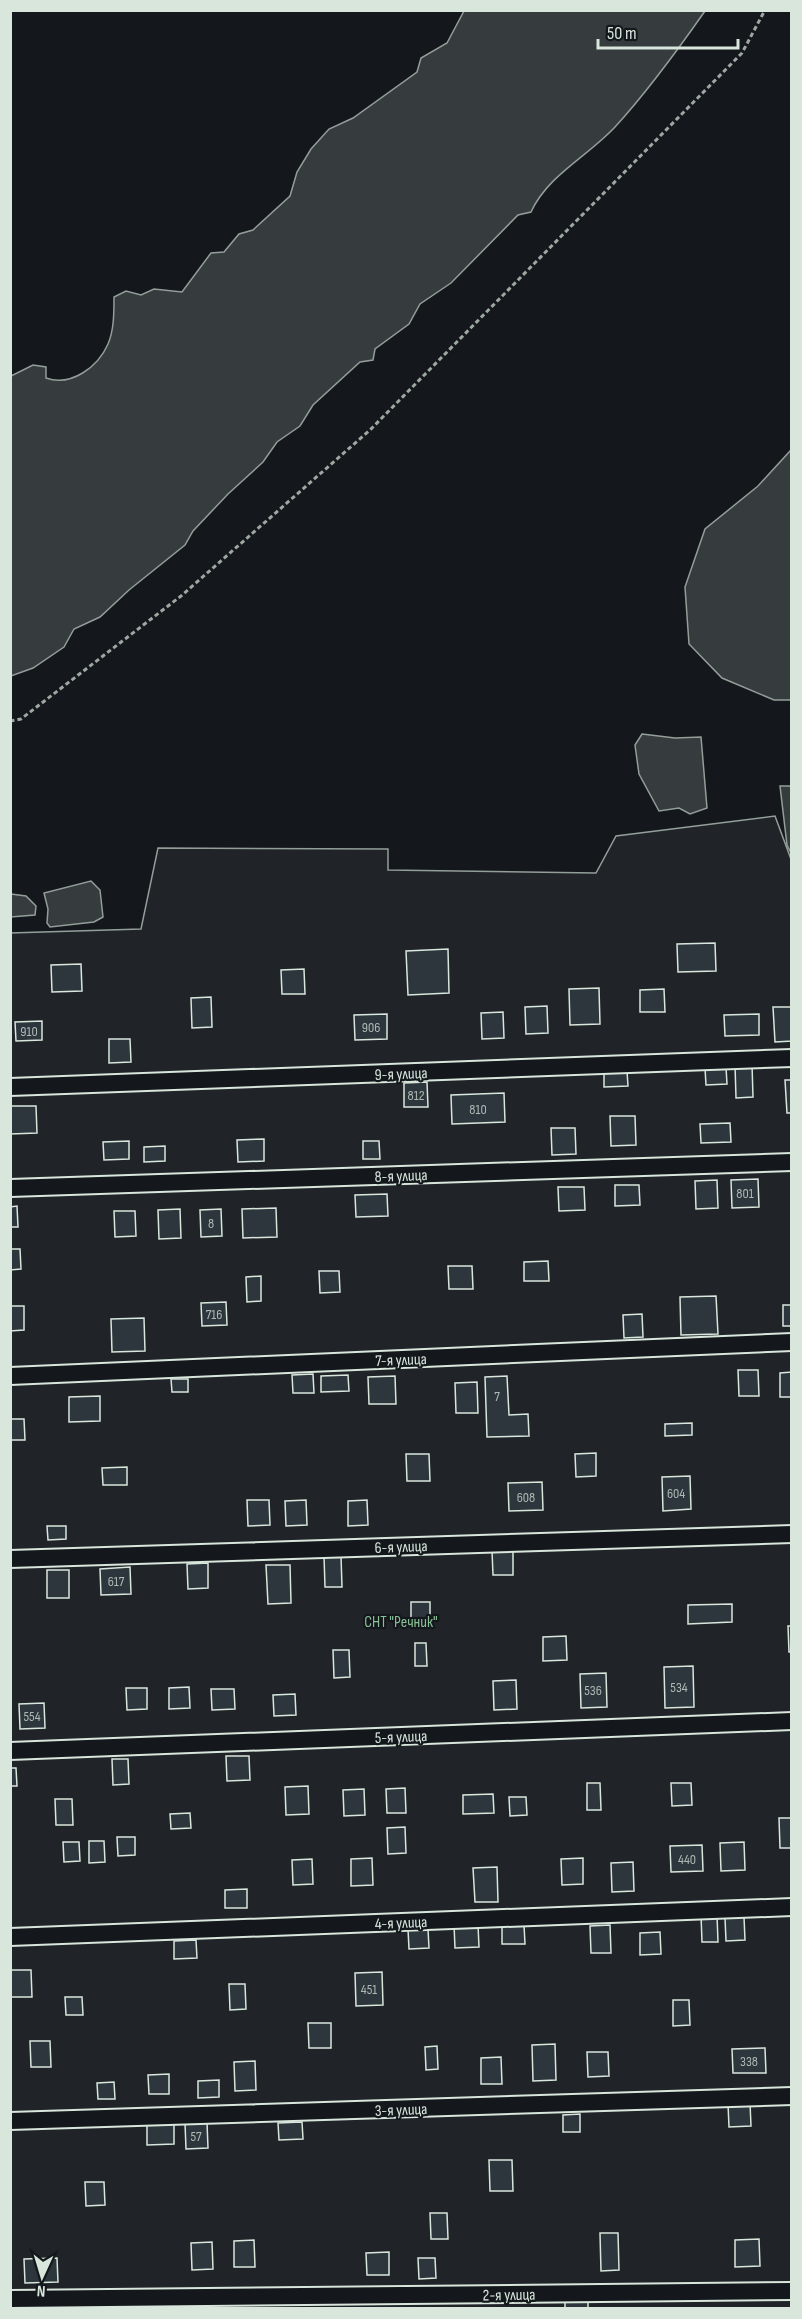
<svg xmlns="http://www.w3.org/2000/svg" width="802" height="2319" font-family="'Sofia Sans Condensed',sans-serif">
<style>
.green{fill:#202428;stroke:#939e99;stroke-width:1.5}
.water{fill:#363b3e;stroke:#939e99;stroke-width:1.5}
.building{fill:#2c363c;stroke:#d8e6dc;stroke-width:1.5}
.lines{fill:none;stroke-linecap:round;stroke-linejoin:round}
.minor-casing{stroke:#d8e6dc;stroke-width:20}
.path{stroke:#9da8a2;stroke-width:3;stroke-dasharray:4.5 3;stroke-linecap:butt}
.minor{stroke:#14181c;stroke-width:16}
.labels{text-anchor:middle;stroke-width:4.5;stroke-linejoin:round;paint-order:stroke}
.number-label{font-size:14px;fill:#adbab4}
.street-label{font-size:16px;fill:#d8e6dc;stroke:#14181c}
.park-label{font-size:16px;fill:#8ac095;stroke:#14181c}
</style>
<rect width="100%" height="100%" fill="#14181c"/>
<path class="green" d="M775,816l17,46 -1,1446h-780l-1,-1375 131,-4 17,-81 230,1v21l208,3 20,-37z"/>
<path class="water" d="M464,11h241c-28,40 -57,80 -90,116 -28,30 -67,48 -84,85l-13,3 -67,68 -31,21 -11,20 -34,25 -2,11 -13,2 -47,43 -13,21 -23,16 -14,20 -35,32 -35,37 -8,14 -56,45 -29,27 -26,12 -10,18 -31,21 -22,8v-300l22,-11 13,2v11c25,9 52,-11 62,-34 6,-14 6,-31 6,-47l12,-6 15,4 13,-6 28,3 29,-39 13,-1 15,-18 14,-4 37,-34 7,-24 14,-23 18,-20 24,-11 64,-46 4,-14 26,-15z
M791,450v250h-17l-52,-22 -33,-34 -4,-57 20,-58 53,-43z
M642,734l33,4 26,-1 6,71 -17,6 -11,-6 -20,3 -20,-37 -4,-29z
M780,786h11v67l-4,-8z
M91,881l9,9 3,27 -9,5 -44,5 -3,-4 1,-14 -4,-16z
M11,894l15,2 10,10 -1,9 -24,2z"/>
<path class="building" d="M715,943l1,28 -38,1 -1,-28z
M448,949l1,44 -41,2 -2,-44z
M81,964l1,27 -30,1 -1,-27z
M304,969l1,25h-23l-1,-24z
M599,988l1,36 -30,1 -1,-36z
M664,989l1,23h-25v-22z
M211,997l1,30 -20,1 -1,-30z
M547,1006l1,27 -22,1 -1,-27z
M773,1007h19v34l-17,1z
M503,1012l1,26 -22,1 -1,-26z
M387,1014v25l-32,1 -1,-25z
M759,1014v21l-34,1 -1,-21z
M42,1021v19l-26,1 -1,-19z
M109,1039h21l1,23 -22,1z
M752,1064l1,33 -17,1 -1,-33z
M726,1067l1,17 -21,1 -1,-17z
M627,1071l1,15 -24,1v-15z
M785,1080h7v33h-5z
M427,1082l1,25h-24v-24z
M504,1093l1,29 -53,2 -1,-29z
M10,1106h26l1,27 -27,1z
M610,1116h25l1,29 -25,1z
M730,1123l1,19 -30,1 -1,-19z
M551,1128h24l1,26 -24,1z
M264,1139v22l-26,1 -1,-22z
M129,1141v18l-25,1 -1,-18z
M363,1141h16l1,18h-17z
M165,1146v15l-21,1v-15z
M758,1179l1,28 -27,1 -1,-28z
M717,1180l1,28 -22,1 -1,-28z
M615,1185h24l1,20 -25,1z
M558,1187h26l1,23 -26,1z
M387,1194l1,22 -32,1 -1,-22z
M17,1206l1,21h-8v-20z
M276,1208l1,29 -34,1 -1,-29z
M180,1209l1,29 -22,1 -1,-29z
M221,1209l1,27 -21,1 -1,-27z
M114,1211h21l1,25 -21,1z
M10,1249h10l1,20 -11,1z
M548,1261l1,20h-25v-19z
M448,1266h24l1,23h-24z
M319,1271h20l1,21 -20,1z
M261,1276v25l-14,1 -1,-25z
M716,1296l2,38 -37,1 -1,-38z
M226,1302l1,23 -25,1 -1,-23z
M783,1305h9v21h-9z
M10,1306h14v24l-14,1z
M642,1314l1,23 -19,1 -1,-23z
M144,1318l1,33 -33,1 -1,-33z
M738,1370h20l1,26h-20z
M792,1372v25h-12v-24z
M313,1374l1,19h-21l-1,-18z
M348,1375l1,16 -28,1v-16z
M395,1376l1,28h-27l-1,-27z
M507,1376l2,39 19,-1 1,22 -42,1 -2,-60z
M171,1379h17v13h-16z
M477,1382l1,31h-22l-1,-30z
M100,1396v25l-31,1v-25z
M10,1419h14l1,21h-15z
M692,1423v12l-27,1v-12z
M596,1453v23l-20,1 -1,-23z
M406,1454h23l1,27h-23z
M127,1467v18h-24l-1,-17z
M690,1476l1,33 -28,2 -1,-34z
M542,1482l1,28 -34,1 -1,-28z
M247,1500h22l1,25 -22,1z
M306,1500l1,25 -21,1 -1,-25z
M367,1500l1,25 -20,1v-25z
M47,1526h19v13l-18,1z
M492,1551h21v24h-20z
M324,1556h17l1,31h-17z
M208,1563v25l-20,1 -1,-25z
M266,1565h24l1,38 -23,1z
M130,1567l1,27 -30,1 -1,-26z
M47,1570h22v28h-22z
M411,1602h19v22l-19,1z
M732,1604v18l-44,2v-19z
M788,1626h4v26h-3z
M566,1636l1,24 -24,1v-24z
M415,1643h11l1,23h-12z
M333,1650h16l1,27 -16,1z
M693,1666l1,41 -29,1 -1,-41z
M606,1673l1,34 -26,1 -1,-34z
M516,1680l1,29 -23,1 -1,-29z
M189,1687l1,21 -21,1v-21z
M126,1688h21v21l-20,1z
M211,1689h23l1,20 -23,1z
M295,1694l1,21 -22,1 -1,-21z
M44,1703l1,25 -25,1 -1,-25z
M226,1756h23l1,24 -23,1z
M112,1759h16l1,25 -16,1z
M10,1768h6l1,18h-7z
M587,1783h13l1,27h-14z
M671,1783h20l1,22 -20,1z
M308,1786l1,28 -23,1 -1,-28z
M405,1788l1,25h-19l-1,-24z
M364,1789l1,26 -21,1 -1,-26z
M493,1794l1,19 -31,1v-19z
M509,1797h17l1,18 -17,1z
M55,1799h17l1,26h-17z
M190,1813l1,15 -20,1 -1,-15z
M779,1818h13v30h-12z
M405,1827l1,26 -18,1 -1,-26z
M117,1837h18v18l-17,1z
M89,1841h15l1,21 -16,1z
M63,1842h16l1,19 -16,1z
M744,1842l1,28 -24,1 -1,-28z
M702,1845l1,26 -32,1 -1,-26z
M372,1858l1,27 -22,1v-27z
M583,1858v26l-21,1 -1,-26z
M312,1859l1,25 -20,1 -1,-25z
M633,1862l1,29 -22,1 -1,-29z
M497,1867l1,35h-23l-2,-34z
M247,1889v19h-22v-18z
M701,1915h16l1,27h-16z
M744,1917l1,23 -19,1 -1,-23z
M454,1925h24l1,22 -24,1z
M524,1925l1,19h-23v-18z
M610,1925l1,28h-20l-1,-27z
M408,1929h20l1,19 -20,1z
M660,1932l1,22 -21,1v-22z
M196,1940l1,18 -23,1v-18z
M10,1970h21l1,27h-22z
M382,1972l1,33 -27,1 -1,-33z
M229,1984h16l1,25 -16,1z
M65,1997h17l1,18h-17z
M673,2000h16l1,25 -17,1z
M308,2023h23v25h-22z
M30,2041h20l1,26h-20z
M555,2044l1,36 -23,1 -1,-36z
M437,2046l1,23 -12,1 -1,-23z
M765,2048l1,25h-33l-1,-24z
M587,2052h21l1,24 -21,1z
M501,2057l1,27h-21v-26z
M255,2061l1,29 -21,1 -1,-29z
M169,2074v20h-20l-1,-19z
M219,2080v17l-21,1v-17z
M114,2082l1,17h-17l-1,-16z
M750,2103l1,23 -22,1 -1,-23z
M580,2114v18h-17v-17z
M207,2122l1,26 -22,1 -1,-26z
M302,2122l1,17 -24,1 -1,-17z
M147,2124h27v20l-27,1z
M489,2160h23l1,31h-23z
M85,2182h19l1,23 -19,1z
M430,2213h17l1,26h-17z
M600,2233h18l1,37 -18,1z
M759,2239l1,27 -25,1v-27z
M254,2240l1,27h-21v-26z
M212,2242l1,27 -21,1 -1,-27z
M389,2252v23h-22l-1,-22z
M57,2258l1,24 -33,1 -1,-24z
M418,2258h17l1,20 -17,1z
M588,2297v11h-23v-10z"/>
<g class="lines">
<g class="minor-casing">
<path id="minor" d="M10,1087l782,-29
M10,1188l782,-26
M10,1376l782,-34
M10,1559l782,-25
M10,1751l782,-30
M10,1937l782,-30
M10,2121l782,-25
M10,2299l782,-8"/>
</g>
<path class="path" d="M10,721l11,-2 160,-123 189,-166 372,-377 23,-43"/>
<use href="#minor" class="minor"/>
</g>
<g class="labels">
<g class="number-label">
<text x="371" y="1032">906</text>
<text x="29" y="1036">910</text>
<text x="416" y="1100">812</text>
<text x="478" y="1114">810</text>
<text x="745" y="1198">801</text>
<text x="211" y="1228">8</text>
<text x="214" y="1319">716</text>
<text x="497" y="1401">7</text>
<text x="676" y="1498">604</text>
<text x="526" y="1502">608</text>
<text x="116" y="1586">617</text>
<text x="679" y="1692">534</text>
<text x="593" y="1695">536</text>
<text x="32" y="1721">554</text>
<text x="687" y="1864">440</text>
<text x="369" y="1994">451</text>
<text x="749" y="2066">338</text>
<text x="196" y="2141">57</text>
</g>
<g class="street-label">
<text transform="translate(401 1073) rotate(-2)" y="6">9-я улица</text>
<text transform="translate(401 1175) rotate(-2)" y="6">8-я улица</text>
<text transform="translate(401 1359) rotate(-2)" y="6">7-я улица</text>
<text transform="translate(401 1546) rotate(-2)" y="6">6-я улица</text>
<text transform="translate(401 1736) rotate(-2)" y="6">5-я улица</text>
<text transform="translate(401 1922) rotate(-2)" y="6">4-я улица</text>
<text transform="translate(401 2109) rotate(-2)" y="6">3-я улица</text>
<text transform="translate(509 2294) rotate(-1)" y="6">2-я улица</text>
</g>
<g class="park-label">
<text x="401" y="1627">СНТ "Речник"</text>
</g>
</g>
<rect width="802" height="2319" fill="none" stroke="#d8e6dc" stroke-width="24"/>
<g transform="translate(42 2277) rotate(184)" stroke="#14181c" stroke-width="4.5" paint-order="stroke">
<path d="M0-4.5L10 22L0 15L-10 22Z" fill="#d8e6dc"/>
<text y="-9" font-size="16" font-weight="bold" text-anchor="middle" fill="#d8e6dc">N</text>
</g>
<path d="M598 39v9h140v-9" fill="none" stroke="#d8e6dc" stroke-width="3"/>
<text x="607" y="39" font-size="18" fill="#d8e6dc" stroke="#14181c" stroke-width="4.5" paint-order="stroke">50 m</text>
</svg>
